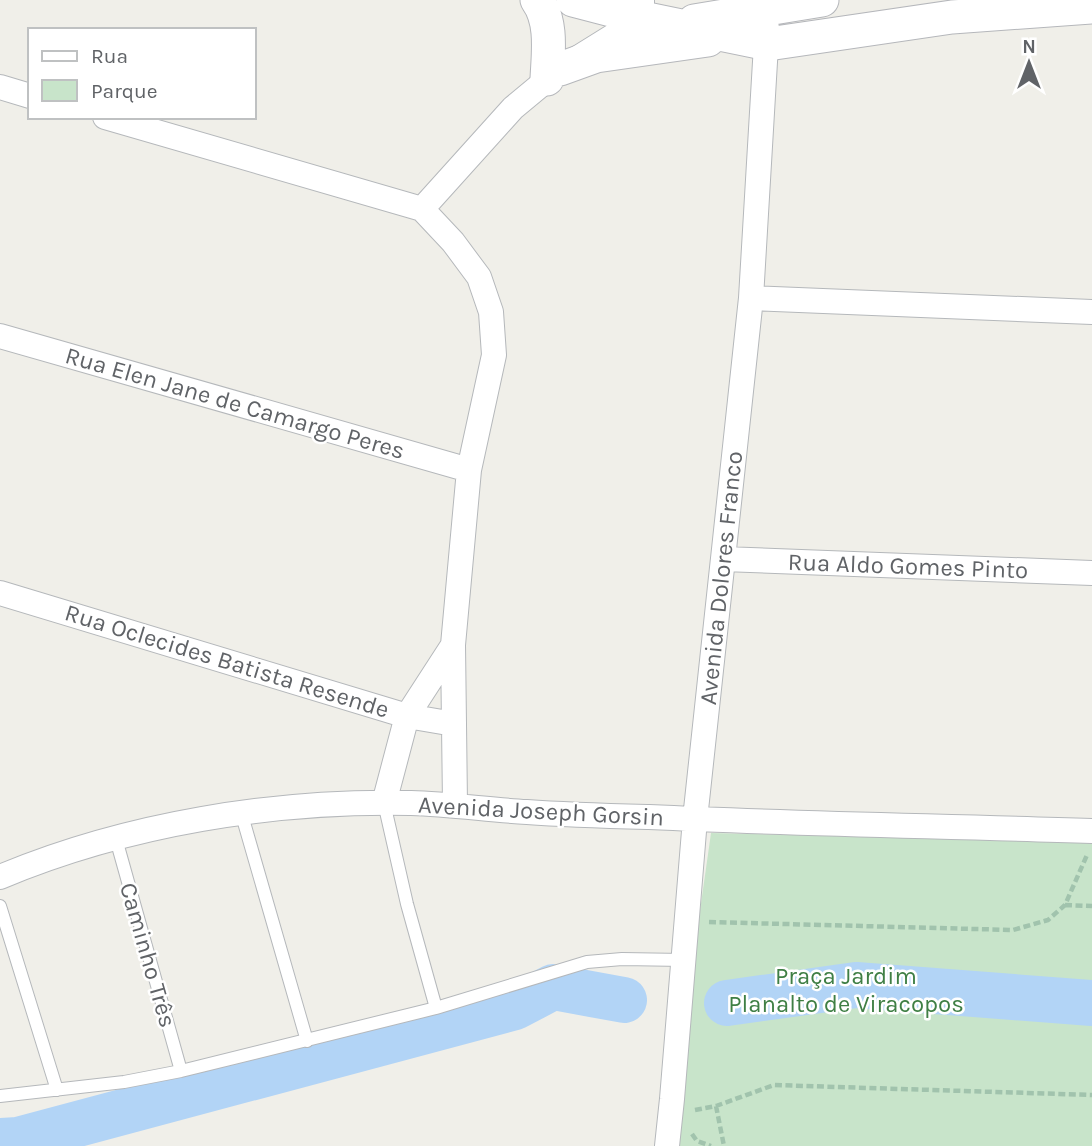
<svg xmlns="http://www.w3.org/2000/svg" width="1092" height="1146" font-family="Karla,sans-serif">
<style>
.green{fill:#c8e4ca}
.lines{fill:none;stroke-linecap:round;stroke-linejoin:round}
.river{stroke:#b2d4f6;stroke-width:46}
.service-casing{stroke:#b5b8bb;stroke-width:14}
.minor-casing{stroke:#b5b8bb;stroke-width:26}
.secondary-casing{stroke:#b5b7bb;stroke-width:35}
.path{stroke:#a1c3ad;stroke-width:4.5;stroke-dasharray:7 3.5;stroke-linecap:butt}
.service{stroke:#fff;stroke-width:12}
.minor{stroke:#fff;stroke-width:24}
.secondary{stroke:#fff;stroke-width:33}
.labels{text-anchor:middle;stroke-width:5;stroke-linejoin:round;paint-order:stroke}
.street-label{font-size:24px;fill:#606367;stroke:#fff}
.park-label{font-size:24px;fill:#3f7f45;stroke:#fff}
</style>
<rect width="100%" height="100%" fill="#f0efe9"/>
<path class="green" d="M711,833l381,9v304h-416l16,-179z"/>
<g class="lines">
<path class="river" d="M727,1003l129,-18 236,18
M0,1141l18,-1 497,-133 38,-20 71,13"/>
<g class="service-casing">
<path id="service" d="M384,803l23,101 29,104
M241,812l66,229
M116,839l65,232
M0,906l57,184
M0,1096l124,-14 57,-11 255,-63 151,-46 35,-3 62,1"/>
</g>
<g class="minor-casing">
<path id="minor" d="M0,87l30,9
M105,117l317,92
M422,209l31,33 26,35 12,35 3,43 -25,115 -16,175 2,159
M422,209l91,-101 47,-39 82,-51v-18
M751,298l341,14
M0,336l469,134
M723,559l369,14
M0,593l407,123 47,8
M384,803l23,-87 46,-71
M0,877c126,-53 275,-77 411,-74 40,1 78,7 116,9 41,3 82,4 122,5 148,7 295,9 443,14
M667,1146l5,-47 23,-280 56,-521 16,-270"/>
</g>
<g class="secondary-casing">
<path id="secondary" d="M537,0c16,22 11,54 10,79
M573,0l69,18 126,26 184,-27 140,-10
M694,21l128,-21
M560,69l36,-13 112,-16"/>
</g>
<path class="path" d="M1065,905l27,1
M709,922l304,8 35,-10 17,-15 22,-50
M716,1106l8,40
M695,1110l21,-4 58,-21 318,10
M692,1134l5,7 14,5"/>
<use href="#service" class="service"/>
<use href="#minor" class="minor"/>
<use href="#secondary" class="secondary"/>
</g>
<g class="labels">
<g class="street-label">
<text transform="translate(235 403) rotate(16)" y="8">Rua Elen Jane de Camargo Peres</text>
<text transform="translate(908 566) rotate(2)" y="8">Rua Aldo Gomes Pinto</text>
<text transform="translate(721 578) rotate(-84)" y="8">Avenida Dolores Franco</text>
<text transform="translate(227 661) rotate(17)" y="8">Rua Oclecides Batista Resende</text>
<text transform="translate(541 811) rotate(3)" y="8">Avenida Joseph Gorsin</text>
<text transform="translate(148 955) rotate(74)" y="8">Caminho Três</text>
</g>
<g class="park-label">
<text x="846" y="984">Praça Jardim<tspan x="846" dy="28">Planalto de Viracopos</tspan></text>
</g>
</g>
<rect x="28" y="28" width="228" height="91" fill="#ffffff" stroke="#bfc1c2" stroke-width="2"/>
<rect x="42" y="51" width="35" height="10" fill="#ffffff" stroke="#bfc1c2" stroke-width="2"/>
<text x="91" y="63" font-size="21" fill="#606367">Rua</text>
<rect x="42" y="80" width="35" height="21" fill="#c8e4ca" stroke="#bfc1c2" stroke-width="2"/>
<text x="91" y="98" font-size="21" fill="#606367">Parque</text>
<g transform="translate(1029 63)" stroke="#ffffff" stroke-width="5" paint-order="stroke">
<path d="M0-5L12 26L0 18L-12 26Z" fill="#606367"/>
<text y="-10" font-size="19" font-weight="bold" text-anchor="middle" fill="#606367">N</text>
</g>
</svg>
